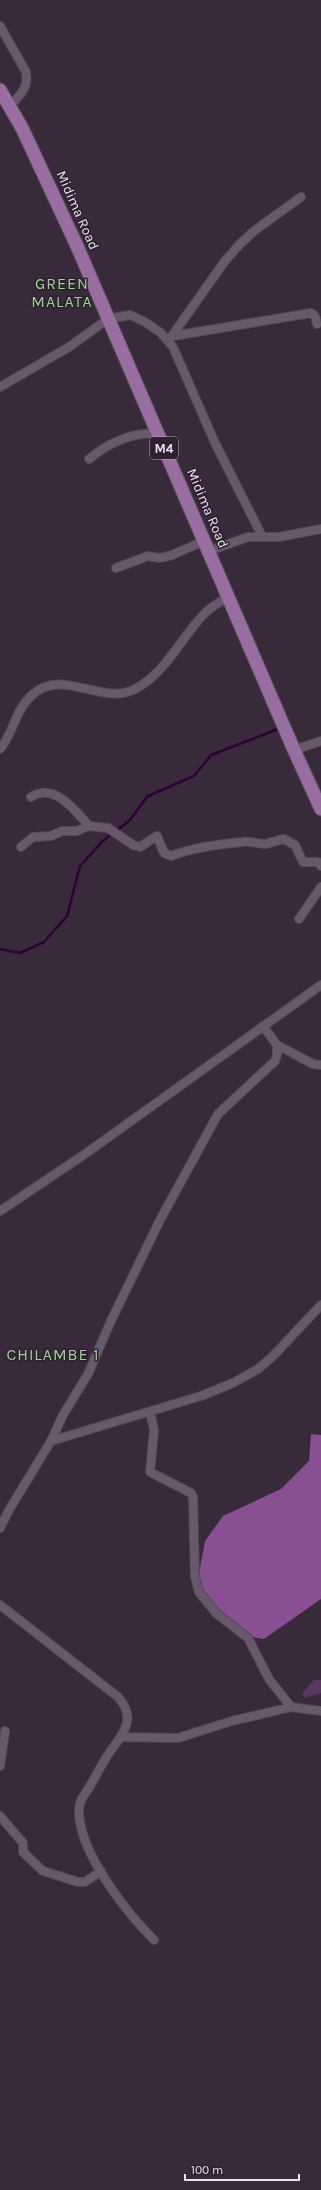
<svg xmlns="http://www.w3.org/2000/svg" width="321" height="2190" font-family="Karla,sans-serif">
<rect width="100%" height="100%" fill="#382a3b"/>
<!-- green -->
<path fill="#59385f" d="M 314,1680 L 321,1680 L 321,1693 L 305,1698 L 302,1693 Z"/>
<!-- forest -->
<path fill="#894f93" d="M 311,1434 L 321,1435 L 321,1599 L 264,1639 C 234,1637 212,1607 197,1584 L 205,1541 L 223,1516 L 281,1489 L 309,1461 Z"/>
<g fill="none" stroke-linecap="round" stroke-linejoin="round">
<!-- stream -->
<path stroke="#2c0234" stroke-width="2.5" d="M 0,949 L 20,953 L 44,942 L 67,916 L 80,866 L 103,841 L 129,821 L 148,796 L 194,776 L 211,755 L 278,729"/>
<!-- street casing -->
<g stroke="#544857" stroke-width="10">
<path id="street" d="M 0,26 L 26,72 C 29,88 20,95 10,106
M 173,336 L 311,313 L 315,316 L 317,324
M 169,340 L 225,261 L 239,245 L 254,231 L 301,197
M 0,387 L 69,347 L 108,319 L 130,315 L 145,322 L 161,333 L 173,347 L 215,443 L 262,536
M 89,459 C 108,443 134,431 158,434
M 209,551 L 248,537 L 279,537 L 321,529
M 116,568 L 148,556 L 160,558 L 172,555 L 204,541
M 0,749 C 14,733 14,711 32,695 C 63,666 103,708 137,688 C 167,671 182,636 206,612 C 213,606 221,601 229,597
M 294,750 L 321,741
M 31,797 C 54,782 75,810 89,826
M 21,847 L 33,837 L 51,836 L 62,831 L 77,831 L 89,826 L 108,828 L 133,845 L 140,847 L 157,836 L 164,853 L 171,856 C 195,847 218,844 243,842 C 251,841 258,844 265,844 C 271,843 278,840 284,839 L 295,845 L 303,862 L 318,862 L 321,866
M 299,919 L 321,887
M 263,1026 L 277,1045 L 313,1064 L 321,1065
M 0,1211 L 85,1154 L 321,985
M 150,1412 L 154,1430 L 150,1472 L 191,1493 L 193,1497 L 195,1577 L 199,1592 L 216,1613 L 248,1638 L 269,1679 L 291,1707
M 51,1441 L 201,1396 L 233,1383 L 258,1369 L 273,1356 L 321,1305
M 0,1528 L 9,1510 L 51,1441 L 63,1415 L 88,1374 L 110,1323 L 160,1220 L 218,1114 L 275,1061 L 277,1055 L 277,1045
M 0,1605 L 118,1697 C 139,1720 120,1737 107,1756 C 101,1766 95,1777 89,1788 C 84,1795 79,1801 79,1810 C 78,1851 126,1912 154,1940
M 123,1737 L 178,1738 L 232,1721 L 291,1707 L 321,1711
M 0,1766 L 5,1731
M 0,1816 L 23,1843 L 23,1852 L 43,1871 L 78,1882 L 85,1882 L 101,1871"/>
</g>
<!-- primary casing -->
<g stroke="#544857" stroke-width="15">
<path id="primary" d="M 0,90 L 22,128 L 77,246 L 294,750 L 321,809"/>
</g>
<!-- street -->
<use href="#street" stroke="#68586b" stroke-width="8"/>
<!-- primary -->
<use href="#primary" stroke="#976e9f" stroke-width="13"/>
</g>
<g text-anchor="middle" stroke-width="3" stroke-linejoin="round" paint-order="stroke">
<!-- shield labels -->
<rect fill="#2e2031" stroke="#b3a8b5" stroke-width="1" x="150" y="437" width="28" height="22" rx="3"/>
<g font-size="13" font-weight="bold" fill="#ece3ee">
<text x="164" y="453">M4</text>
</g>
<!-- street labels -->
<g font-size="14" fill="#ece3ee" stroke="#2e2031">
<text transform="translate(78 210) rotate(66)" y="5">Midima Road</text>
<text transform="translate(208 508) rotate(67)" y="5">Midima Road</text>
</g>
<!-- quarter labels -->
<g font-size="16" letter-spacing="1" fill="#9dd295" stroke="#2e2031">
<text x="62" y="289">GREEN<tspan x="62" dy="18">MALATA</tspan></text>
<text x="53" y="1360">CHILAMBE 1</text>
</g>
</g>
<!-- scale -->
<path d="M185 2174v6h114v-6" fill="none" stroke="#ece3ee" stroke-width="2"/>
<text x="191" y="2174" font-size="12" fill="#ece3ee" stroke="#2e2031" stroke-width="3" paint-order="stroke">100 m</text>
</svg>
